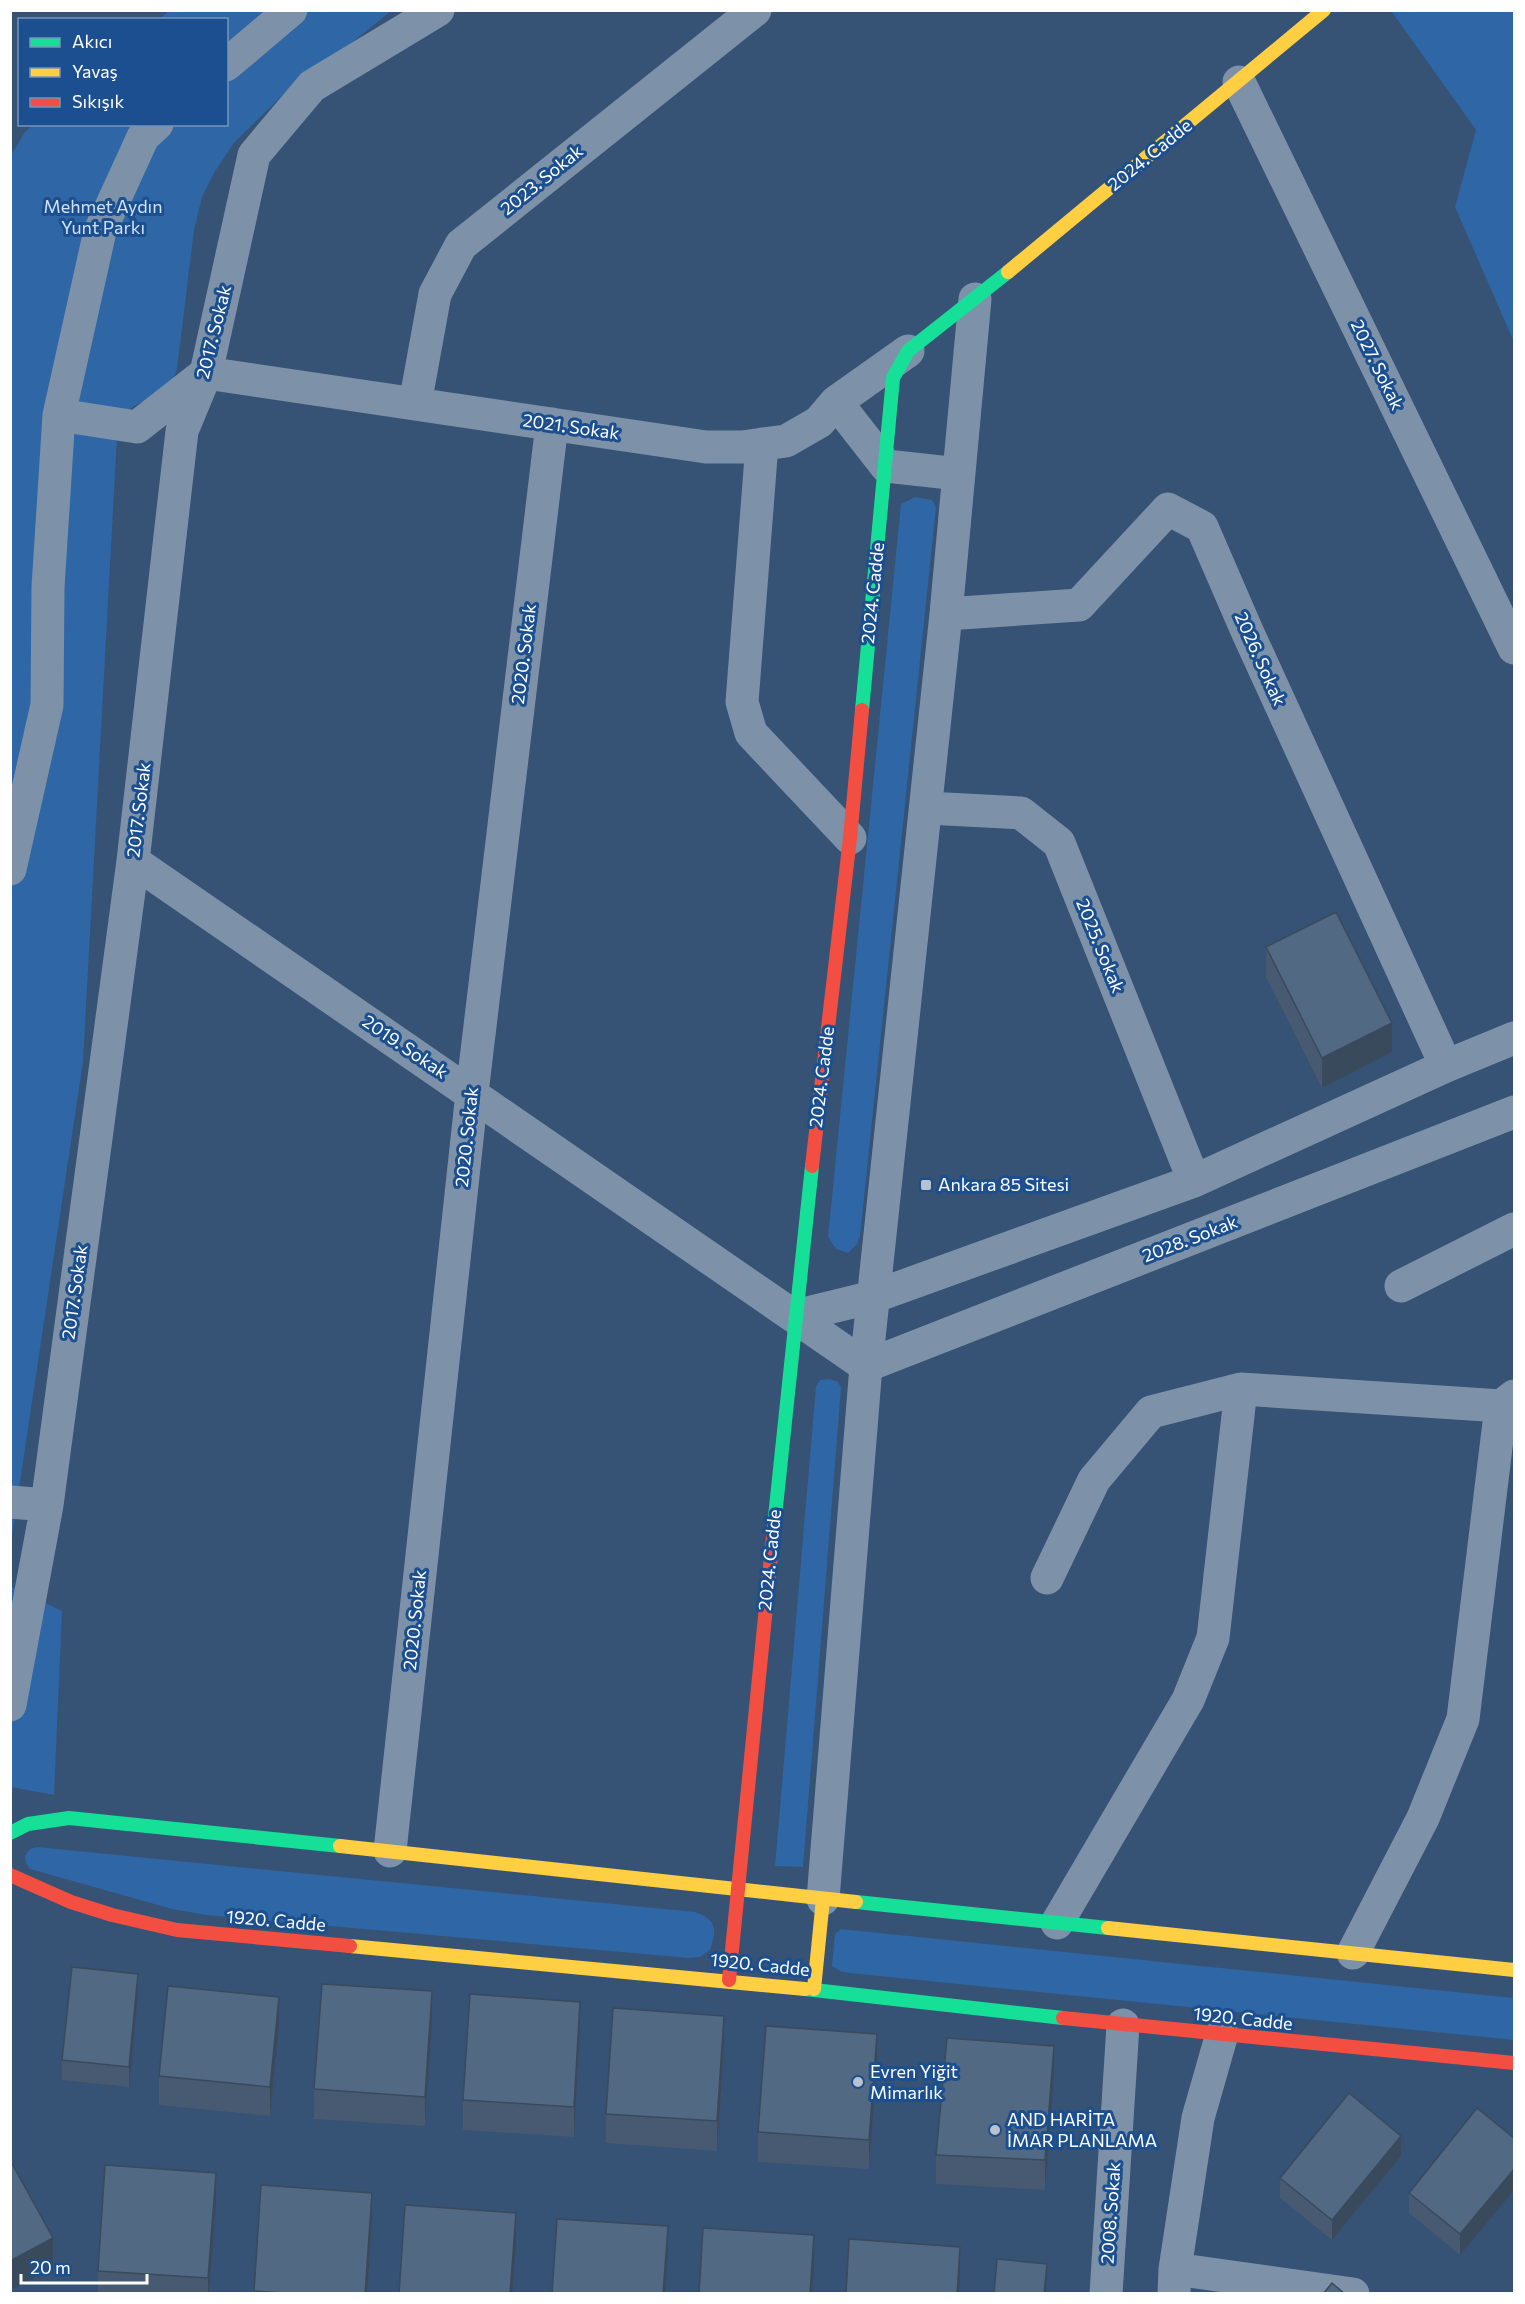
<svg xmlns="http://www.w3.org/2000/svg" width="1525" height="2304" font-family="Commissioner,sans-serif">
<rect width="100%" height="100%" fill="#365274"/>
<!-- green -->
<path fill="#2f66a5" d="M 169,11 L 391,11 L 349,45 L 295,83 L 233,144 L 214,173 L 202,197 L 194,230 L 177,369 C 168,401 137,396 122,417 C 116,426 117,444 116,455 L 83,1062 L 11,1542 L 11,155 L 25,132 L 33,125 L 226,124 L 226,20 L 159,19 Z
M 1394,11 L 1514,11 L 1514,342 L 1455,207 L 1476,130 L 1392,12 Z
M 915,497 L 932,500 L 936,507 L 860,1236 L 857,1244 L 848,1253 L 836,1249 L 828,1237 L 901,504 Z
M 830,1379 L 838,1382 L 841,1388 L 803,1867 L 775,1866 L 816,1386 L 820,1380 Z
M 10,1586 L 62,1611 L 54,1795 L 11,1787 Z
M 37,1847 L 695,1912 C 717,1920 717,1929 710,1950 L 700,1957 L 689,1958 L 206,1915 L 172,1909 L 30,1869 L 26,1863 L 25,1856 L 30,1849 Z
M 841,1929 L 1514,1998 L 1514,2040 L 849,1973 L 840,1971 L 832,1966 L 835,1934 Z"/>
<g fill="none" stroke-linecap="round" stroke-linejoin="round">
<!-- street -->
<path stroke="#7d92a8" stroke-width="33" d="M 226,65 L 291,10
M 1239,82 L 1514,648
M 836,402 L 886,466 L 959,474
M 415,404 L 435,294 L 461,245 L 755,10
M 59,415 L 137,427 L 206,373 L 706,447 L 742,447 L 786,441 L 819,422 L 836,402 L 908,351
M 762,444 L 742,702 L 751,733 L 850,838
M 946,614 L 1079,605 L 1168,509 L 1202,527 L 1247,631 L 1446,1066
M 927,808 L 1021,813 L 1059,843 L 1194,1181
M 133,861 L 866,1366 L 1514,1112
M 10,869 L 47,705 L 48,587 L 59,415 L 100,231 L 143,137 L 157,124
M 1401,1286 L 1514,1229
M 795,1316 L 873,1297 L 1194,1181 L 1446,1066 L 1514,1038
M 10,1502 L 47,1505
M 1047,1578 L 1094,1480 L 1151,1412 L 1241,1389 L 1501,1406 L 1514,1396
M 10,1705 L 47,1505 L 133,861 L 182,431 L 206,373 L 254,155 L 312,86 L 438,10
M 390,1851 L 472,1093 L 552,424
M 823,1899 L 866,1366 L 946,614 L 975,299
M 1057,1923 L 1188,1700 L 1213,1638 L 1241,1389
M 1353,1953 L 1423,1818 L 1463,1719 L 1501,1406
M 1175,2269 L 1353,2294
M 1106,2294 L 1123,2025
M 1174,2294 L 1175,2269 L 1198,2118 L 1222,2034"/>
<!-- fast -->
<path stroke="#16e098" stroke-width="14" d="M 862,710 L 893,378 L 908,351 L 1008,272
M 774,1526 L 812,1166
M 10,1833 L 28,1824 L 69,1818 L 340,1846
M 856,1902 L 1108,1928
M 805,1989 L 1063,2018"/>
<!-- slow -->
<path stroke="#ffcf43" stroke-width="14" d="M 1008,272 L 1324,10
M 340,1846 L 856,1902
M 1108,1928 L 1514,1970
M 350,1946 L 805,1989
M 814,1989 L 823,1899"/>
<!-- jam -->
<path stroke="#f24e42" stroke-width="14" d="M 812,1166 L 850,838 L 862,710
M 10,1875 L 71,1902 L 112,1915 L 177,1930 L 350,1946
M 729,1980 L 774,1526
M 1063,2018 L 1514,2063"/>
</g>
<!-- wall -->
<path fill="#475a72" d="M 1266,947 L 1392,1052 L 1322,1088 L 1266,977 Z
M 138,1995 L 129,2087 L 62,2080 L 62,2060 Z
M 432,2021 L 425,2126 L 314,2119 L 314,2089 Z
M 279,2026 L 270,2116 L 159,2105 L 159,2076 Z
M 580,2031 L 574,2137 L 463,2130 L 463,2100 Z
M 724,2045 L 717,2151 L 606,2143 L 606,2114 Z
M 877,2063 L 869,2169 L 758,2162 L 758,2132 Z
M 1054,2076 L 1045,2190 L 936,2184 L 936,2155 Z
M 1515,2139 L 1515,2189 L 1460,2255 L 1409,2213 L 1409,2193 Z
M 1401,2156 L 1332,2240 L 1280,2198 L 1280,2178 Z
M 261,2185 L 372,2222 L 367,2294 L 254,2294 Z
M 216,2202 L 209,2294 L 98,2294 L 98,2271 Z"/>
<!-- shaded-wall -->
<path fill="#394a5c" d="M 1392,1023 L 1392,1052 L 1322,1088 L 1322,1058 Z
M 138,1974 L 138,1995 L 129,2087 L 129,2067 Z
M 432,1991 L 432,2021 L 425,2126 L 425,2097 Z
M 279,1997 L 279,2026 L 270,2116 L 270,2087 Z
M 580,2002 L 580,2031 L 574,2137 L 574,2107 Z
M 724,2016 L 724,2045 L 717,2151 L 717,2121 Z
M 877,2034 L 877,2063 L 869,2169 L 869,2140 Z
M 1054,2046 L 1054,2076 L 1045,2190 L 1045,2160 Z
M 1401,2136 L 1401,2156 L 1332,2240 L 1332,2220 Z
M 1515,2168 L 1515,2189 L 1460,2255 L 1460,2234 Z
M 216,2173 L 216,2202 L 209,2294 L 208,2294 L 208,2278 Z
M 372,2193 L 372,2222 L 367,2294 L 365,2294 Z
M 516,2213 L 516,2242 L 512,2294 L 510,2294 Z
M 668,2226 L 668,2256 L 665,2294 L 663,2294 Z
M 814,2235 L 814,2265 L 812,2294 L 810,2294 Z
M 53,2238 L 53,2268 L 10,2290 L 10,2261 Z
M 960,2247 L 960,2276 L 959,2294 L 957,2294 Z
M 1047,2264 L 1046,2294 L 1044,2294 Z"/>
<!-- building -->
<path fill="#526984" stroke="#394a5c" stroke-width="1.5" d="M 1336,912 L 1392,1023 L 1322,1058 L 1266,947 Z
M 72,1967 L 138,1974 L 129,2067 L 62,2060 Z
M 322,1984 L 432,1991 L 425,2097 L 314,2089 Z
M 168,1986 L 279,1997 L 270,2087 L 159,2076 Z
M 470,1994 L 580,2002 L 574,2107 L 463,2100 Z
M 613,2008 L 724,2016 L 717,2121 L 606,2114 Z
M 766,2026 L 877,2034 L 869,2140 L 758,2132 Z
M 947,2038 L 1054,2046 L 1045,2160 L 936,2155 Z
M 1349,2093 L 1401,2136 L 1332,2220 L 1280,2178 Z
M 1477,2108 L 1515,2139 L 1515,2168 L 1460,2234 L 1409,2193 Z
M 10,2160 L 53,2238 L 10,2261 Z
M 105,2165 L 216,2173 L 208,2278 L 98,2271 Z
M 261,2185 L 372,2193 L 365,2294 L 297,2294 L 254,2291 Z
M 405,2205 L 516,2213 L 510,2294 L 399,2294 Z
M 557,2219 L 668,2226 L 663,2294 L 552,2294 Z
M 703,2228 L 814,2235 L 810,2294 L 699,2294 Z
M 849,2239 L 960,2247 L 957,2294 L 846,2294 Z
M 997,2259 L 1047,2264 L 1044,2294 L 994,2294 Z
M 1332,2283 L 1345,2294 L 1323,2294 Z"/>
<!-- markers -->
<g fill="#b9c2ce" stroke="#1b4f8f" stroke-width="2">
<rect x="920" y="1179" width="12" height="12" rx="3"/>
<circle cx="858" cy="2082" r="6"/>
<circle cx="995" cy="2130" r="6"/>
</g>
<g text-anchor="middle" stroke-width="6" stroke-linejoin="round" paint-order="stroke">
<!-- street labels -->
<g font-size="18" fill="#fff" stroke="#1b4f8f">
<text transform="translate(1150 155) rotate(-39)" y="6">2024. Cadde</text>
<text transform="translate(542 180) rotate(-39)" y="6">2023. Sokak</text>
<text transform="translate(214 332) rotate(-76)" y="6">2017. Sokak</text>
<text transform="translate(1377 365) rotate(64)" y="6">2027. Sokak</text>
<text transform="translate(571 427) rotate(8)" y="6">2021. Sokak</text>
<text transform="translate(873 593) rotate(-84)" y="6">2024. Cadde</text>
<text transform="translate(524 654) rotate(-83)" y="6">2020. Sokak</text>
<text transform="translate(1260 659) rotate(66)" y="6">2026. Sokak</text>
<text transform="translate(139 810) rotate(-83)" y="6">2017. Sokak</text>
<text transform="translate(1100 946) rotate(68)" y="6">2025. Sokak</text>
<text transform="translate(405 1047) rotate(34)" y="6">2019. Sokak</text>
<text transform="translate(822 1077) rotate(-83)" y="6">2024. Cadde</text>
<text transform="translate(467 1137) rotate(-84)" y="6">2020. Sokak</text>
<text transform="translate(1190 1239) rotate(-21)" y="6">2028. Sokak</text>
<text transform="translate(75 1292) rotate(-82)" y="6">2017. Sokak</text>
<text transform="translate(770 1560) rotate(-84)" y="6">2024. Cadde</text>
<text transform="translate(415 1620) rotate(-84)" y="6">2020. Sokak</text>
<text transform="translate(276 1921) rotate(5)" y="6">1920. Cadde</text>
<text transform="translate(760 1965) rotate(6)" y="6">1920. Cadde</text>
<text transform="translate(1243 2019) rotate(6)" y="6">1920. Cadde</text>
<text transform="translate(1111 2213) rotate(-86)" y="6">2008. Sokak</text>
</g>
<!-- park labels -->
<g font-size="18" fill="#cfe3fa" stroke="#1b4f8f">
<text x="103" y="213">Mehmet Aydın<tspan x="103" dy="21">Yunt Parkı</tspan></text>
</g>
<!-- poi labels -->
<g font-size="18" fill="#fff" stroke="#1b4f8f" text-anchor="start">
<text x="938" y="1191">Ankara 85 Sitesi</text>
<text x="870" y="2078">Evren Yiğit<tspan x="870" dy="21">Mimarlık</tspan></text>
<text x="1007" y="2126">AND HARİTA<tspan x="1007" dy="21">İMAR PLANLAMA</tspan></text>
</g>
</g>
<!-- border -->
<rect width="1525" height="2304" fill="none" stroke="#ffffff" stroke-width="24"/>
<!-- legend -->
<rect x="18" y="18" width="210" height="108" fill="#1b4f8f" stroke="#7695bc" stroke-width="1.5"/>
<rect x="30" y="38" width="30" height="9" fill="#16e098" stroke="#7695bc" stroke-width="1.5"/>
<text x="72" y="48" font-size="18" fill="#ffffff">Akıcı</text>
<rect x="30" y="68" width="30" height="9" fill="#ffcf43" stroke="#7695bc" stroke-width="1.5"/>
<text x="72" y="78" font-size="18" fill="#ffffff">Yavaş</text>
<rect x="30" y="98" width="30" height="9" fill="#f24e42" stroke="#7695bc" stroke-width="1.5"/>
<text x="72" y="108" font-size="18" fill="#ffffff">Sıkışık</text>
<!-- scale -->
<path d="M21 2274v9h126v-9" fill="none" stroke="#ffffff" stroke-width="3"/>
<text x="30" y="2274" font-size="18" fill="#ffffff" stroke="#1b4f8f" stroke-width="4.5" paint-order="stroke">20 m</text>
</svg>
